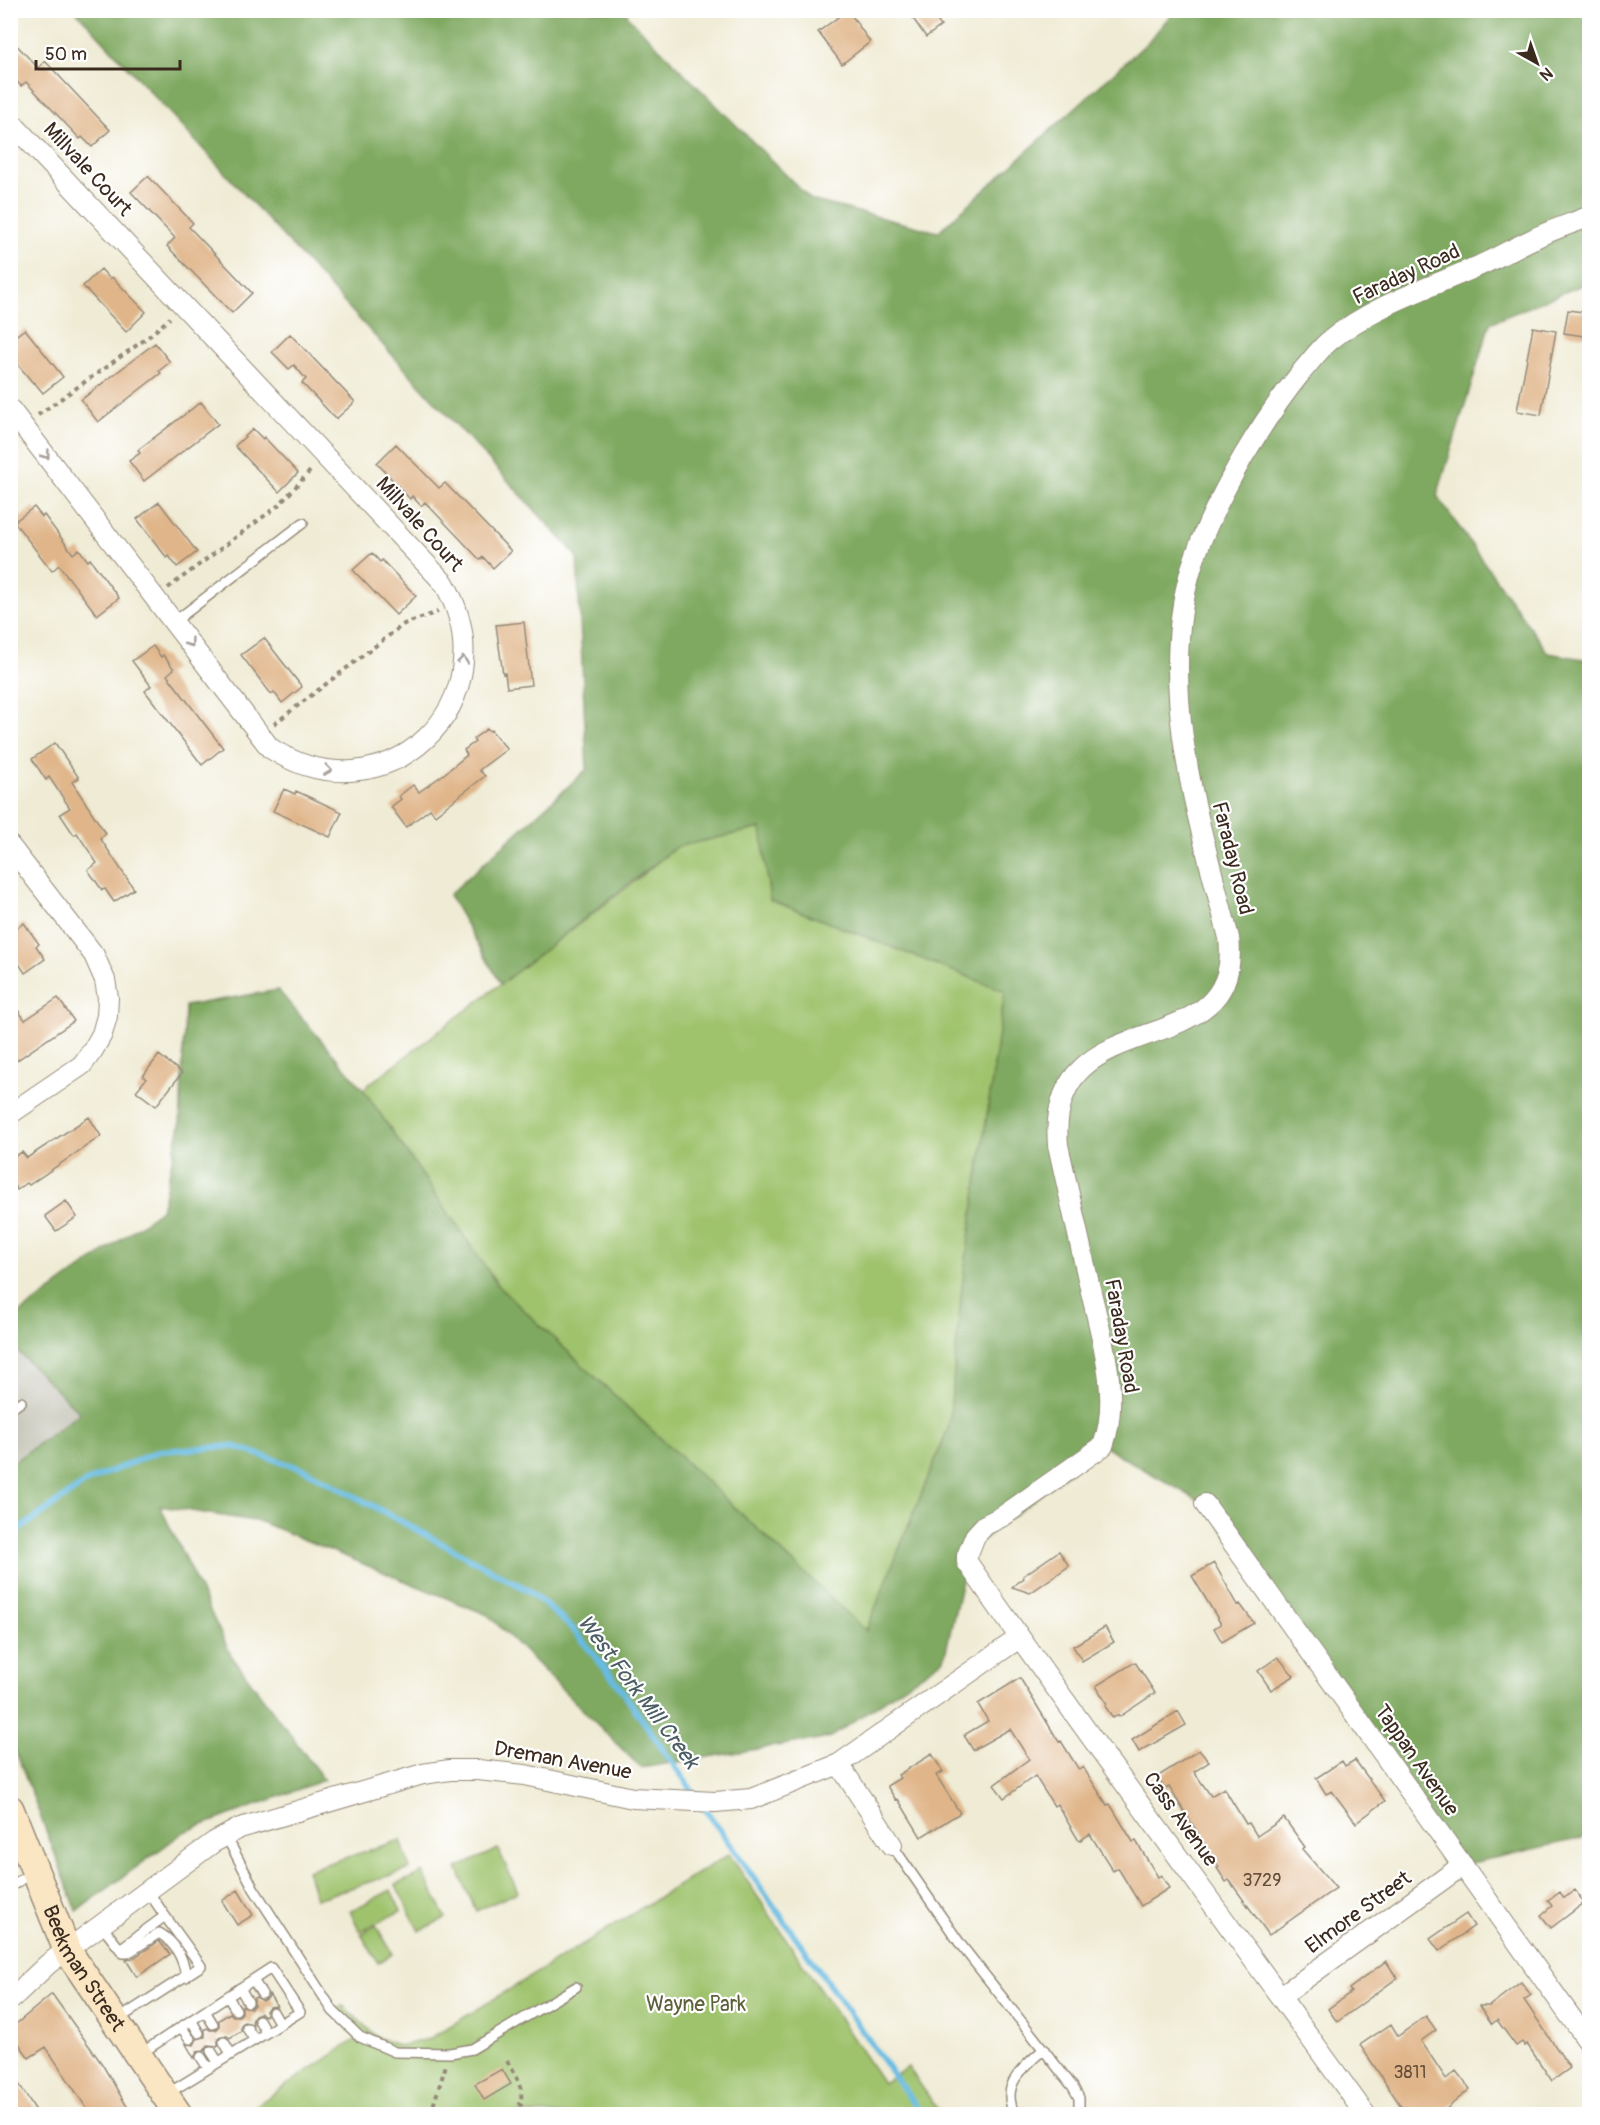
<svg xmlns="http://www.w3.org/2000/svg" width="1600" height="2125" font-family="Pangolin,sans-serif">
<rect width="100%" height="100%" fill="#fff"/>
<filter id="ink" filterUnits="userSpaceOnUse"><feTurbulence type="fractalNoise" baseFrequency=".0167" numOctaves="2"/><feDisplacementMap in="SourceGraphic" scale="12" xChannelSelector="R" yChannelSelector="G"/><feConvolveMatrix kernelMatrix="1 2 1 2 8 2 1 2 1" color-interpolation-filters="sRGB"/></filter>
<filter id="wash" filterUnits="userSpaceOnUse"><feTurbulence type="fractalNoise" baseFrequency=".008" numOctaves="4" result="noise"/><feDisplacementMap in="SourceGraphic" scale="24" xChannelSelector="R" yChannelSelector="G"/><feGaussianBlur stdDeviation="1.35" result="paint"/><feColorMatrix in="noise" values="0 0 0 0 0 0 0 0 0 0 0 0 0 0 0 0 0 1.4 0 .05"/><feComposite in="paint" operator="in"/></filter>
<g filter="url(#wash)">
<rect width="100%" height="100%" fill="#efebd4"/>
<!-- industrial -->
<path fill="#c5c5b8" d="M 10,1345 L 80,1413 L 11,1464 L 10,1464 Z"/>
<!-- green -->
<path fill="#9fc36d" stroke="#6d7646" stroke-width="1.5" d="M 761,828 L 770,900 L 1005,991 L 962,1287 L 949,1426 L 866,1631 L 499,1287 L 363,1089 L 629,886 L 676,847 Z
M 401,1840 L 410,1869 L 316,1899 L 307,1870 Z
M 498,1849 L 518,1892 L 476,1911 L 457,1868 Z
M 729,1854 L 883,2083 L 908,2067 L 941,2114 L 243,2114 L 359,2037 L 333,2011 L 343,2006 L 377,2037 L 399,2046 L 429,2039 Z
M 423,1872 L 446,1918 L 419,1931 L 396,1885 Z
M 391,1890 L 401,1911 L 360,1931 L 350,1911 Z
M 376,1925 L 393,1954 L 378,1963 L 361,1934 Z"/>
<!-- forest -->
<path fill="#7fa960" stroke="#5d6a3f" stroke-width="1.5" d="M 76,11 L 627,11 L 628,17 L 811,200 L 938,232 L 1149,41 L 1174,11 L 1589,11 L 1589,282 L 1490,323 L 1437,496 L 1548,653 L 1589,660 L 1589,1840 L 1587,1837 L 1463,1865 L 1205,1504 L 1103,1446 L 969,1550 L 944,1659 L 831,1737 L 641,1768 L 488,1615 L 261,1522 L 160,1506 L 231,1655 L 324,1780 L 184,1832 L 77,1911 L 11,1740 L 11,1464 L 80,1413 L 11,1345 L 11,1320 L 161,1210 L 180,1125 L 185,1006 L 278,990 L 363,1089 L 499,1287 L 866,1631 L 949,1426 L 962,1287 L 1005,991 L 770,900 L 761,828 L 676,847 L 501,984 L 449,895 L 587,769 L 577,556 Z"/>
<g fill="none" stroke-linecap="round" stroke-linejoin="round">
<!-- stream -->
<path stroke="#66bbe2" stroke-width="6" d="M 10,1536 L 86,1482 L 159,1451 L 233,1446 L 306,1470 L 528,1590 L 572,1628 L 616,1682 L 697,1798
M 703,1806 L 921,2114"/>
</g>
<g id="blocks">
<!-- building -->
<path fill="#e0b589" d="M 848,10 L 870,42 L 842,64 L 818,32 Z
M 907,10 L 929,10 L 941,26 L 926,37 Z
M 10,38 L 38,68 L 45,61 L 110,130 L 92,147 L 82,137 L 80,139 L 26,82 L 21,86 L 10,75 Z
M 148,176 L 193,223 L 189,227 L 252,293 L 232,313 L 167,246 L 175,238 L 131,192 Z
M 101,269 L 110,279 L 112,277 L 146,312 L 126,332 L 83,286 Z
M 1568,310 L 1590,313 L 1590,337 L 1564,333 Z
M 1533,327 L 1556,331 L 1541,415 L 1517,411 Z
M 25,329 L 63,377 L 43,393 L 34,382 L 33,383 L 10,355 L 10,340 Z
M 290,334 L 355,402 L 336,419 L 302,383 L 306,379 L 294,365 L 289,369 L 272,352 Z
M 155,343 L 170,362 L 159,371 L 161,373 L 98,422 L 81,400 Z
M 201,402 L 218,424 L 144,481 L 129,461 L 140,453 L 138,450 Z
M 253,429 L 263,439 L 264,437 L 298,473 L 279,492 L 235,446 Z
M 396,444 L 439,488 L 445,483 L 511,551 L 493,568 L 483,557 L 480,560 L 425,502 L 421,506 L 412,496 L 410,499 L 377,463 Z
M 159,502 L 197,552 L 177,567 L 169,556 L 167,558 L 137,519 Z
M 34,507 L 42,517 L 44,515 L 73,554 L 79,549 L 88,561 L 90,559 L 119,598 L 97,615 L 59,565 L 52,571 L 14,522 Z
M 372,553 L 380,562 L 382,560 L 416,596 L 396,615 L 353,570 Z
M 524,622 L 531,685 L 507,688 L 505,673 L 503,674 L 496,625 Z
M 264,638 L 302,687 L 282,703 L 274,692 L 271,694 L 241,655 Z
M 153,646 L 161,657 L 163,655 L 174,669 L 167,675 L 223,748 L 202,765 L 145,691 L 151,686 L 132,661 Z
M 487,729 L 490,731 L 491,730 L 507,749 L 479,770 L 485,776 L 435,815 L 430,809 L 406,827 L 391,807 L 401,799 L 399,796 L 413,785 L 419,792 L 444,774 L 467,755 L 464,750 L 475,742 L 473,739 Z
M 55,743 L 79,778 L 72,782 L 106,834 L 100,838 L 134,889 L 114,902 L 105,889 L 102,890 L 88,870 L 97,863 L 77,833 L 74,835 L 60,814 L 70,808 L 49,777 L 46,780 L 32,759 Z
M 284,789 L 295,794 L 296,791 L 342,812 L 330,837 L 273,811 Z
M 24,923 L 39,944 L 36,946 L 45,959 L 25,973 L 16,959 L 10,963 L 10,933 Z
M 58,998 L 74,1021 L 10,1065 L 10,999 L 25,1020 Z
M 159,1055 L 182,1073 L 156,1106 L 136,1091 L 146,1079 L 143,1076 Z
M 89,1117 L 101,1136 L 29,1185 L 27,1183 L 17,1190 L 10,1180 L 10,1159 L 22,1152 L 27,1158 Z
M 66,1201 L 77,1217 L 56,1231 L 45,1216 Z
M 1059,1551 L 1069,1566 L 1030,1593 L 1012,1587 L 1024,1578 L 1023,1576 Z
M 1214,1563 L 1238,1605 L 1240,1604 L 1254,1623 L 1222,1642 L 1214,1628 L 1221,1624 L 1192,1576 Z
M 1105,1627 L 1114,1642 L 1082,1661 L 1073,1646 Z
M 1278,1657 L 1294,1676 L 1271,1690 L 1258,1671 Z
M 1135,1662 L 1155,1693 L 1119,1717 L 1118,1715 L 1113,1718 L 1105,1706 L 1107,1704 L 1096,1686 Z
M 1020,1678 L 1059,1742 L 1061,1741 L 1079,1770 L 1083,1767 L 1107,1805 L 1110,1804 L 1133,1842 L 1136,1841 L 1158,1877 L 1161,1875 L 1169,1888 L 1141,1906 L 1118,1868 L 1113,1871 L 1090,1834 L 1079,1841 L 1057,1804 L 1054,1806 L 1035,1776 L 1004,1798 L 994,1785 L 1029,1759 L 1010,1729 L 973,1750 L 964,1735 L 988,1721 L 978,1704 Z
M 1178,1711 L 1186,1725 L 1139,1752 L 1132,1740 Z
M 1199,1750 L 1209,1762 L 1194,1772 L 1211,1796 L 1224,1788 L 1246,1824 L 1249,1823 L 1257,1836 L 1284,1818 L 1305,1847 L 1302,1849 L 1336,1888 L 1269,1935 L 1229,1880 L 1226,1882 L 1217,1868 L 1219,1867 L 1169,1787 L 1165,1789 L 1157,1777 Z
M 932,1754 L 943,1772 L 936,1775 L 960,1813 L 921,1837 L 898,1799 L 896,1800 L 887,1786 L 900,1778 L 898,1775 Z
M 1355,1760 L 1385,1801 L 1356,1823 L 1332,1791 L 1326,1794 L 1316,1778 L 1342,1761 L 1345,1766 Z
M 238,1890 L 253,1915 L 237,1925 L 222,1901 Z
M 1575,1890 L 1584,1903 L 1551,1928 L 1541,1915 L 1552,1906 L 1548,1901 L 1560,1892 L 1564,1898 Z
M 1466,1914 L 1474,1926 L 1439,1951 L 1430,1939 Z
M 159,1941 L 170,1954 L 137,1977 L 126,1960 L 132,1959 Z
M 1386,1961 L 1397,1978 L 1337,2022 L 1328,2009 L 1351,1992 L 1349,1989 Z
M 1521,1982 L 1531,1995 L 1524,2000 L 1570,2068 L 1552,2081 L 1527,2044 L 1525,2046 L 1522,2042 L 1516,2046 L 1497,2020 L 1492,2024 L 1479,2006 L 1489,2006 Z
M 52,1994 L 102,2064 L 132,2115 L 91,2115 L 46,2047 L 29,2058 L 10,2031 L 10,2029 Z
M 269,1994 L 277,2006 L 269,2007 L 266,2011 L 267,2015 L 265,2016 L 260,2013 L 255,2015 L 252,2019 L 253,2024 L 244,2022 L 241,2025 L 241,2031 L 230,2038 L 227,2036 L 221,2036 L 218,2039 L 218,2046 L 208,2045 L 204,2051 L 197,2052 L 194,2058 L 186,2044 L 194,2045 L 197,2039 L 205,2037 L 205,2029 L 207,2028 L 210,2030 L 216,2030 L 219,2027 L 219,2020 L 230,2013 L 233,2016 L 239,2016 L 242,2013 L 242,2006 L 251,2008 L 254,2005 L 254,1998 L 256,1997 L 263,2001 L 268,1998 Z
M 1426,2016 L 1436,2030 L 1421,2041 L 1446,2079 L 1456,2071 L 1470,2089 L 1439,2115 L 1407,2115 L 1360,2045 L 1391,2024 L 1398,2036 Z
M 502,2069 L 511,2084 L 484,2100 L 475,2084 Z
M 10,2070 L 35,2109 L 27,2115 L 10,2115 Z"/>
</g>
</g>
<g filter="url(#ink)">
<use href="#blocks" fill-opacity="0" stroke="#958a79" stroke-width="1.5"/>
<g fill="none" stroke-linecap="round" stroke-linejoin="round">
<!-- service casing -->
<g stroke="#958a79" stroke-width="12">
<path id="service" d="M 174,622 L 303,523
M 10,1409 L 21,1402
M 226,1836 L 254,1889 L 333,2011 L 360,2037 L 395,2052 L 450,2053 L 472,2049 L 576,1987
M 892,1845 L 961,1945 L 1073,2087 L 1079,2098 L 1079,2114
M 10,1887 L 33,1872
M 148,1891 L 165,1916
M 101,1925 L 123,1953 L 128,1953 L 159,1933 C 175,1942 184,1959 186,1977
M 253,1980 L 262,1994
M 240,1988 L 248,2002
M 228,1997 L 236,2010
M 205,2011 L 213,2024
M 273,2012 L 280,2024
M 117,2020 L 201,1966 L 165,1916 L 120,1949
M 191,2020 L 199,2033
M 259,2020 L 266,2032
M 181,2027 L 190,2039
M 247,2028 L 254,2039
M 224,2042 L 231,2054
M 211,2051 L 218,2062
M 140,2054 L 271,1968 L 300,2012 L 167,2094
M 201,2057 L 208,2068
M 1015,2114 C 999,2085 1024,2067 1044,2049"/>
</g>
<!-- minor casing -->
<g stroke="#958a79" stroke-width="22">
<path id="minor" d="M 10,121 L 444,583 C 513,702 385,823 270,748 L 10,409
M 10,846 L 94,955 L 105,980 L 108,998 L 107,1016 L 102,1034 L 93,1050 L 82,1065 L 10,1114
M 1205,1504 L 1590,2044
M 839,1764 L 892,1845
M 1281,1996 L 1463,1865
M 10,2000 L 48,1964 L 214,1842 L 240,1828 L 423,1774 L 450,1770 L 478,1770 L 525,1775 L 633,1798 L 715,1802 L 751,1799 L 839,1764 L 1019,1638
M 1365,2114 C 1233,1929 1096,1749 967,1562 L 967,1556 L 975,1536 L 985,1525 L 1003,1516 L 1103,1446 C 1122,1395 1099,1330 1088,1279 C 1078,1235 1068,1190 1058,1145 C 1045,996 1245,1071 1229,938 C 1199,821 1156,690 1191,569 C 1202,533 1225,488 1244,455 C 1262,425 1281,397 1303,370 C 1311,361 1319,350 1328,342 C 1370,307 1425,289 1474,268 C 1494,260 1513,248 1533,239 C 1551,230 1571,224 1590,216"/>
</g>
<!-- secondary casing -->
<g stroke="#958a79" stroke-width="30">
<g id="secondary">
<path id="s1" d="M 10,1809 L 67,1950 L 178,2114"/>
</g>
</g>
<!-- path -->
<path stroke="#958a79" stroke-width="4" stroke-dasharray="4.5 4.5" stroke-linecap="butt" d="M 38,415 L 147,338 L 170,318
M 168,588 L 279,505 L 312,469
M 274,724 L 404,624 L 438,612
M 507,2061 C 515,2075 525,2088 520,2104 L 528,2114
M 434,2114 L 434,2103 L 446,2065"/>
<!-- service -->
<use href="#service" stroke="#fff" stroke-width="9"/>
<!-- minor -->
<use href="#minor" stroke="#fff" stroke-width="20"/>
<!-- secondary -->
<use href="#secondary" stroke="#fbe6c4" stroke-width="27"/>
</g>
<!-- one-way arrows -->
<defs><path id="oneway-chevron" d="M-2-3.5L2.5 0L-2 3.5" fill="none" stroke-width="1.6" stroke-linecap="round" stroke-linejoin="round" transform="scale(1.5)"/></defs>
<g stroke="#a79f9a">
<use href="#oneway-chevron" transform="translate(46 455) rotate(53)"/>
<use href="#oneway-chevron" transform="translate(190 643) rotate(53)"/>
<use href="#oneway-chevron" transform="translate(463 660) rotate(-84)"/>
<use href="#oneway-chevron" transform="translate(328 770) rotate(8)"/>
</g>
</g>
<g text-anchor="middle" stroke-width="4.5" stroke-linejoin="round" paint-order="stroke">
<!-- number labels -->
<g font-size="18" fill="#644d39">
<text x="1262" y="1886">3729</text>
<text x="1410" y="2078">3811</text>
</g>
<!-- street labels -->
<g font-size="21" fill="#3b2a1e" stroke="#fff">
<text transform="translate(88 169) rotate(47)" y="7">Millvale Court</text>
<text transform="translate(1406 274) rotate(-25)" y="7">Faraday Road</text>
<text transform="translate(420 524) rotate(48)" y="7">Millvale Court</text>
<text transform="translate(1233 858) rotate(76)" y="7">Faraday Road</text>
<text transform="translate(1122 1336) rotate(80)" y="7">Faraday Road</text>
<text transform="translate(563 1760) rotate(10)" y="7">Dreman Avenue</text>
<text transform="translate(1417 1760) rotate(55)" y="7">Tappan Avenue</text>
<text transform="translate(1181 1819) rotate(54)" y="7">Cass Avenue</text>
<text transform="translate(1358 1912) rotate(-36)" y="7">Elmore Street</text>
<text dy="7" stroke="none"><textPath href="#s1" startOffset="176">Beekman Street</textPath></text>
</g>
<!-- park labels -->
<g font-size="21" fill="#5e603a" stroke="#fff">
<text x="696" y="2011">Wayne Park</text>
</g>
<!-- water labels -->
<g font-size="22" font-style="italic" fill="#4a5d63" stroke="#fff">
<text transform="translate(639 1691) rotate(53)" y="8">West Fork Mill Creek</text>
</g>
</g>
<!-- margin -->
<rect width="1600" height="2125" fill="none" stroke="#fff" stroke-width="36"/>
<!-- north arrow -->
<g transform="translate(1537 63) rotate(140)" stroke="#ffffff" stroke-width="4.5" paint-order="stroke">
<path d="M0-4.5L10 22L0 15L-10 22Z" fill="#3b2a1e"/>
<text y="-9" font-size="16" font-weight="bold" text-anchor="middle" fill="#3b2a1e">N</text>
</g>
<!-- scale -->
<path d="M36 60v9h144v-9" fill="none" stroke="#3b2a1e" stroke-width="3"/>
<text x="45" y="60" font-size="18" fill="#3b2a1e" stroke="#ffffff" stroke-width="4.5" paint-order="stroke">50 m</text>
</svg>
